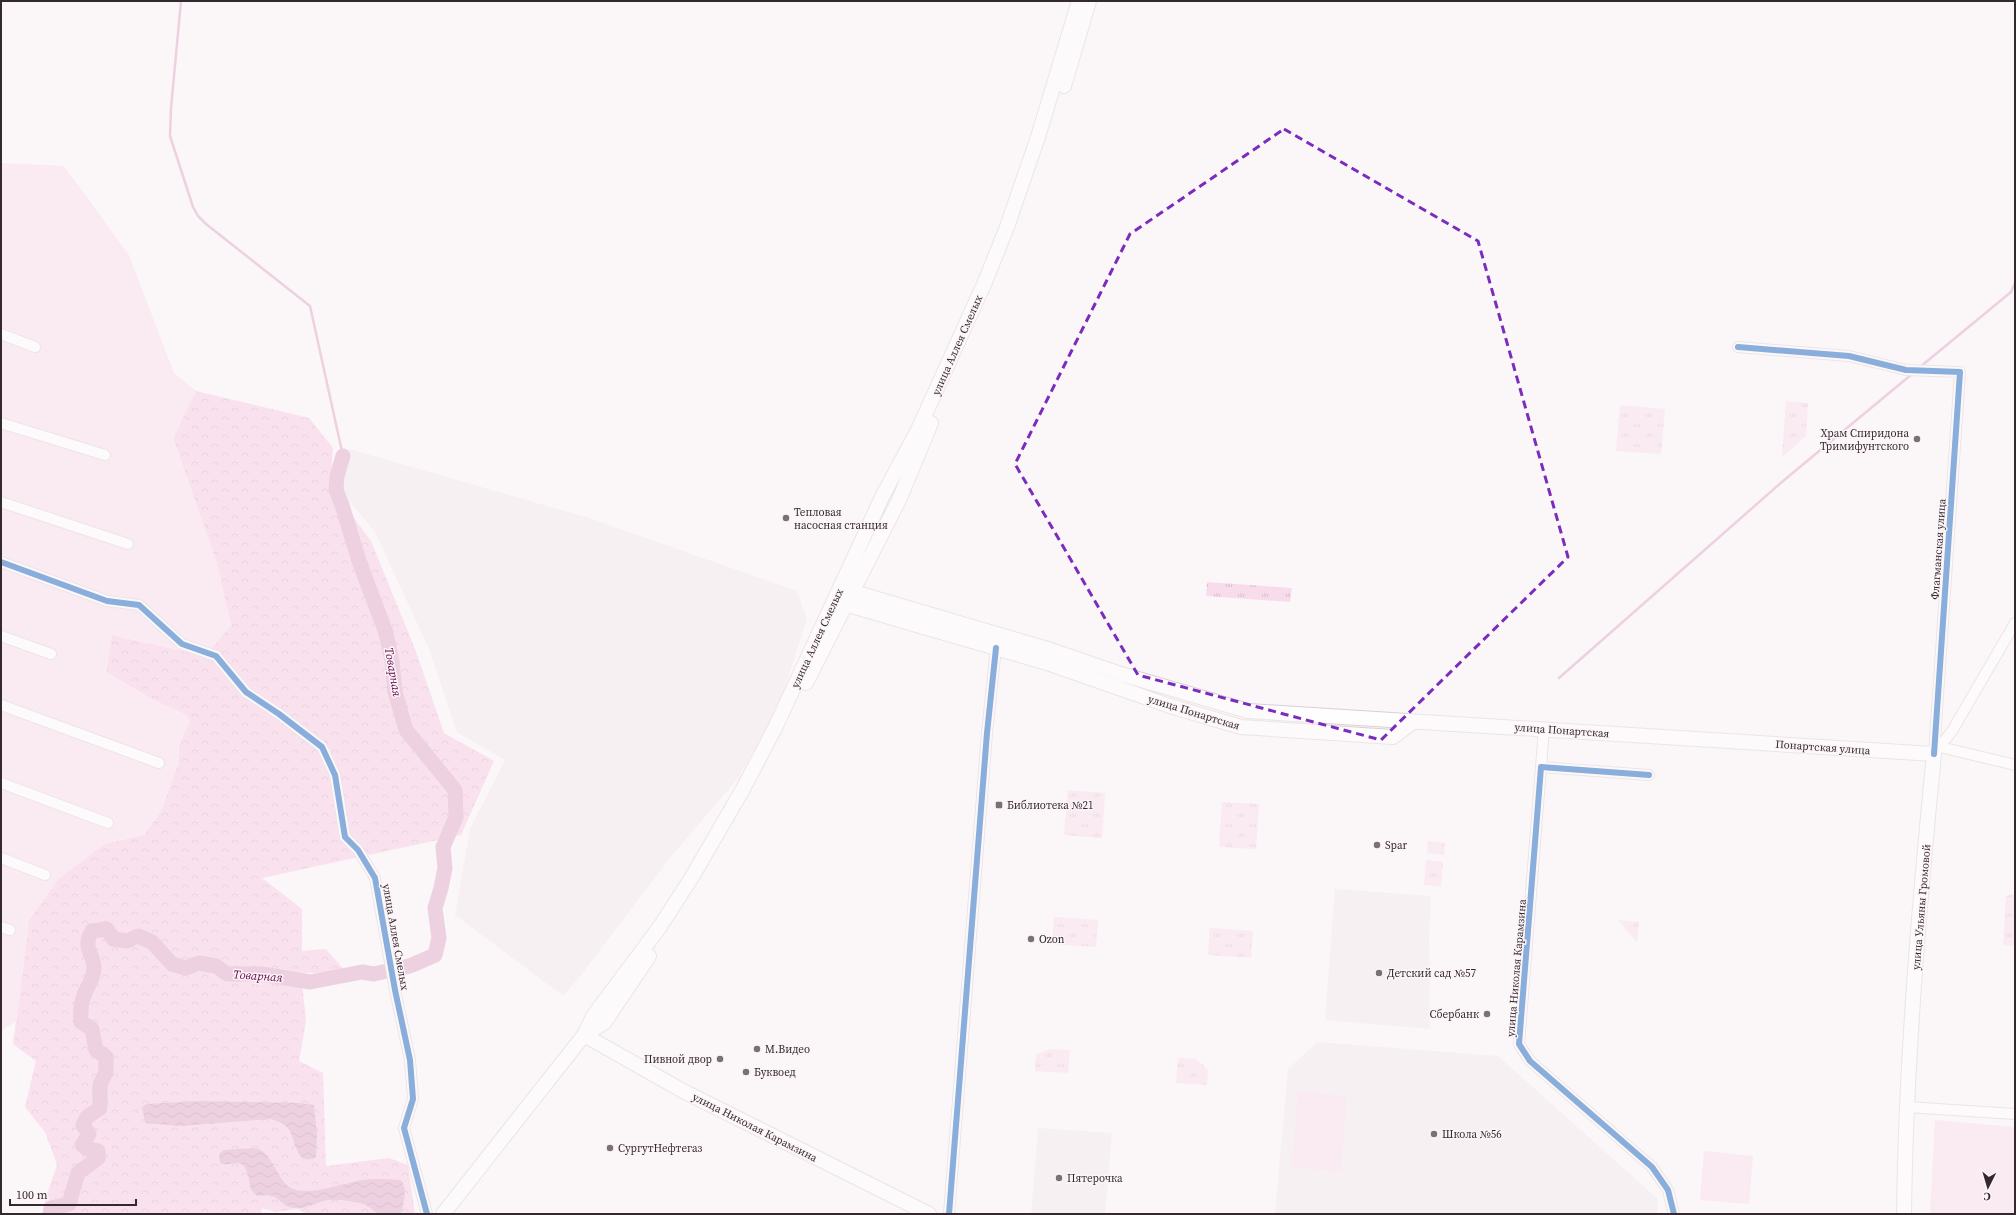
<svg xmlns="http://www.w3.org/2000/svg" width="2016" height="1215" font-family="'Source Serif 4',serif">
<defs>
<pattern id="grass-tufts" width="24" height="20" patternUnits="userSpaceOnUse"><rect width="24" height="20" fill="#f8dceb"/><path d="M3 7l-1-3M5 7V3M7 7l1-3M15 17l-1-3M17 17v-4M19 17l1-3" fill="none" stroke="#d5bdca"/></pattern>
<pattern id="forest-crowns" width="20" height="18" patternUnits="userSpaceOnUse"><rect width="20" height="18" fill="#f7c8e3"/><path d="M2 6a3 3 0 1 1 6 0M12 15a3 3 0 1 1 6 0" fill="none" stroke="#d4acc3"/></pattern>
<pattern id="water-waves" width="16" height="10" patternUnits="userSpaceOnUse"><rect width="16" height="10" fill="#dca4c4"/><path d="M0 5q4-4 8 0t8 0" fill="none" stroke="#b386a0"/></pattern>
</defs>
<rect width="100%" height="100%" fill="#fbf6f8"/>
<!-- built -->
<path fill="#f2e8ed" d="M 349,449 L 589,518 L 797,591 L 807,619 L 777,712 L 738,778 L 670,858 L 578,979 L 563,996 L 455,915 L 470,829 L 505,760 L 457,732 L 429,649 L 375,532 L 341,491 Z
M 1335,889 L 1431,896 L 1429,939 L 1430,1029 L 1325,1020 Z
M 1317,1042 L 1498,1056 L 1658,1199 L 1657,1214 L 1275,1214 L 1288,1069 Z
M 1038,1128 L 1112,1133 L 1105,1214 L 1031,1214 Z"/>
<!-- grass -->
<path fill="url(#grass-tufts)" d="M 1786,401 L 1808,403 L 1806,436 L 1782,457 Z
M 1620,405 L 1665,409 L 1661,454 L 1616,451 Z
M 1207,582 L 1292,588 L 1290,602 L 1206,596 Z
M 1068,790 L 1105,793 L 1102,838 L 1064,835 Z
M 1222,802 L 1259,804 L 1256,849 L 1219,847 Z
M 1428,841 L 1445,843 L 1444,855 L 1427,853 Z
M 1426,860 L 1443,862 L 1441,887 L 1424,885 Z
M 2015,894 L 2015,946 L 2003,945 L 2006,896 Z
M 1054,917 L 1098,920 L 1096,947 L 1052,944 Z
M 1618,920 L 1639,922 L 1637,942 Z
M 1210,928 L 1253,931 L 1251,958 L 1208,955 Z
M 1050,1049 L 1070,1050 L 1068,1073 L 1035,1071 L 1036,1055 Z
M 1178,1058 L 1196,1059 L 1208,1070 L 1207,1085 L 1176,1083 Z"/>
<!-- forest -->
<path fill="url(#forest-crowns)" d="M 196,391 L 309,418 L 333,448 L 330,486 L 371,541 L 415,649 L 444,733 L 494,761 L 461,835 L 262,878 L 302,909 L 302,951 L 326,949 L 347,973 L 301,973 L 306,1021 L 299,1061 L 323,1073 L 326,1166 L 389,1158 L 408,1165 L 415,1214 L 307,1214 L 297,1209 L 276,1212 L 262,1208 L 261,1214 L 47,1214 L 45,1200 L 57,1165 L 45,1132 L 25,1107 L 36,1061 L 13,1044 L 29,920 L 58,879 L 104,844 L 144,835 L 161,811 L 178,764 L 179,745 L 190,722 L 106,672 L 112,635 L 205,656 L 231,625 L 216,561 L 173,438 Z"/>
<!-- garden -->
<path fill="#f8dceb" d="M 1,163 L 64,166 L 129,255 L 174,373 L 196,391 L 173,438 L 216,561 L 231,625 L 205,656 L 112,635 L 106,672 L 142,694 L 187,715 L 190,722 L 179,745 L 178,764 L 161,811 L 144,835 L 104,844 L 58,879 L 29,920 L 17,1021 L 1,1031 Z
M 1298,1092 L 1347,1096 L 1341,1171 L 1292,1168 Z
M 1935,1120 L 2015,1127 L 2015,1214 L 1930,1214 Z
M 1704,1151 L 1753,1156 L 1749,1204 L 1700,1200 Z"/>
<!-- water -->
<path fill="url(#water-waves)" d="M 198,1101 L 299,1103 L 314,1105 L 317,1135 L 316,1157 C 296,1168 296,1140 289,1130 C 285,1123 277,1121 270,1119 L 181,1126 L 145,1123 L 142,1107 L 147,1104 Z
M 254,1148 C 275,1151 276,1185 296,1190 C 313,1194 340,1185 357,1181 C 371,1178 386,1179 400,1180 C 408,1185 404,1207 400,1214 C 394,1214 384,1215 378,1214 C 374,1212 370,1207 366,1205 C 355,1201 341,1199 329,1200 C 317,1201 307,1210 294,1208 C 276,1205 283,1192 258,1196 C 245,1190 253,1171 241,1164 C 235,1161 227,1167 220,1163 L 219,1154 L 224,1150 Z"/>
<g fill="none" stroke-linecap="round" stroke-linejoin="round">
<!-- stream -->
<path stroke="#dca4c4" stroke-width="2.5" d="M 181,1 L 171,108 L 170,136 L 193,207 L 198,216 L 206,224 L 310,306 L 343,456
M 1920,367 L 2011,292 L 2015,283
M 1559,678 L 1783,481 L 1912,374"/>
<!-- river -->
<path stroke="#dca4c4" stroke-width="15" d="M 343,456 L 337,476 L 336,490 L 342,505 L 359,561 L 386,633 L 392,661 L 395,692 L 406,730 L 455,790 L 456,817 L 443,847 L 445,868 L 441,888 L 435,908 L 439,938 L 435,955 L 412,965 L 399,969
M 50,1214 L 51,1208 L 69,1204 L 78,1173 L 98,1158 L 98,1151 L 87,1149 L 82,1145 L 89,1134 L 83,1125 L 87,1117 L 100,1108 L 100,1085 L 106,1072 L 106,1057 L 96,1050 L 92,1029 L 81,1022 C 80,1013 81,1004 84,995 C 88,985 93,980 94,969 C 95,955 81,948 92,931 L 107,929 L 113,939 L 127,941 L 138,936 L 152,942 L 172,964 L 186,968 L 199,963 L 216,966 L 227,974 L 262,974 L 310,982 L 362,972 L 374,974 L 387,971"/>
<!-- minor casing -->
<g stroke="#d9d0d5" stroke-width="12">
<path id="minor" d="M 1,334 L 35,347
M 1738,347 L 1849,356 L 1906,370 L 1960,372 L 1934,754
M 1,423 L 105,455
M 1,502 L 128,544
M 1,562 L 107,601 L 139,605 L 182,644 L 216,656 L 246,692 L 279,714 L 322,747 L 335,775 L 345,837 L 358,850 L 375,878 L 395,990 L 410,1060 L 413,1099 L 404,1128 L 427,1214
M 1,636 L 51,654
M 1,705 L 159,763
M 1940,747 L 2015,765
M 1934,754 L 1952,731 L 2015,623
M 1541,767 L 1544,729
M 1649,775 L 1541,767 L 1519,1044 L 1530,1061 L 1652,1167 L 1668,1190 L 1674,1214
M 1,783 L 108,823
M 1,858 L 45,875
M 1,927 L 10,930
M 1906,1107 L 2015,1114
M 949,1214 L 987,733 L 996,648"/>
</g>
<!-- secondary casing -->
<g stroke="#d9d0d5" stroke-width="16">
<path id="secondary" d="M 1064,86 L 1089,1
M 840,588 L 1051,650 L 1121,674 L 1248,711 L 1934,754 C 1919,907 1906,1060 1904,1214
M 838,602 L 1047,663 L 1170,706 L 1241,727 L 1393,737 L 1413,722
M 806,683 L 899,500 L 931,423
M 584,1035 L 604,1023 L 649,956
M 584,1035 L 683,1091 L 929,1214
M 443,1214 L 584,1035 L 594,1015 L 659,928 L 692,877 L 743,789 L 776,726 L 883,495 L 918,430 L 985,282 L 1007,227 L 1038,137 L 1079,1"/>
</g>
<!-- minor -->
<use href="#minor" stroke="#fefefe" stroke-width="10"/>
<!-- secondary -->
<use href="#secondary" stroke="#fefefe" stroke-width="14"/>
<!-- cycleway casing -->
<g stroke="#fcf5f8" stroke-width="8">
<path id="cycleway" d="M 1738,347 L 1849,356 L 1906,370 L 1960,372 L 1934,754
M 1,562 L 107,601 L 139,605 L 182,644 L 216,656 L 246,692 L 279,714 L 322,747 L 335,775 L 345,837 L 358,850 L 375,878 L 395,990 L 410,1060 L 413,1099 L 404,1128 L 427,1214
M 1649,775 L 1541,767 L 1519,1044 L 1530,1061 L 1652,1167 L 1668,1190 L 1674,1214
M 949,1214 L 987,733 L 996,648"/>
</g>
<!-- cycleway -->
<use href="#cycleway" stroke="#0057b8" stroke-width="6"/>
</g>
<!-- marked area -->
<path d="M0 0H2016V1215H0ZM 1284,129 L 1478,241 L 1568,557 L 1381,740 L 1138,675 L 1015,464 L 1130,234 Z" fill="#fbf6f8" fill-opacity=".55" fill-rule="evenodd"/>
<path fill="none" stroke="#7b2cbf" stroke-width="3" stroke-dasharray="8 5" stroke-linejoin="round" d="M 1284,129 L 1478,241 L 1568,557 L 1381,740 L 1138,675 L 1015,464 L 1130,234 Z"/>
<!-- markers -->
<g fill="#7a7175" stroke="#fcf5f8" stroke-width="1.5">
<circle cx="1917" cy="439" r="4"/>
<circle cx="786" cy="518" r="4"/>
<rect x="995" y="801" width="8" height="8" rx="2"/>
<circle cx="1377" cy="845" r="4"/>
<circle cx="1031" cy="939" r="4"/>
<circle cx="1379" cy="973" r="4"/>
<circle cx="1487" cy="1014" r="4"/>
<circle cx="757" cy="1049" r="4"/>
<circle cx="720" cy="1059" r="4"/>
<circle cx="746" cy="1072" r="4"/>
<circle cx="1434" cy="1134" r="4"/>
<circle cx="610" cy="1148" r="4"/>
<circle cx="1059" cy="1178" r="4"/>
</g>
<g text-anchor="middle" stroke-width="3" stroke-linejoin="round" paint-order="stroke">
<!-- street labels -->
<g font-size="11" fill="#34292f" stroke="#fcf5f8">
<text transform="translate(957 345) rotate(-66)" y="4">улица Аллея Смелых</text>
<text transform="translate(1938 549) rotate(-86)" y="4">Флагманская улица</text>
<text transform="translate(817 638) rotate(-65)" y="4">улица Аллея Смелых</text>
<text transform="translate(1194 712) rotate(17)" y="4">улица Понартская</text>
<text transform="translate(1562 730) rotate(4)" y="4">улица Понартская</text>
<text transform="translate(1823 747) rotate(4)" y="4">Понартская улица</text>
<text transform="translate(1921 907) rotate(-85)" y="4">улица Ульяны Громовой</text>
<text transform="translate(396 937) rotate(80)" y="4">улица Аллея Смелых</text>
<text transform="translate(1516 968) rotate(-85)" y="4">улица Николая Карамзина</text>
<text transform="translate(755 1127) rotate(27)" y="4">улица Николая Карамзина</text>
</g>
<!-- poi labels -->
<g font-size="11" fill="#34292f" stroke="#fcf5f8" text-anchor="start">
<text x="1909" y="437" text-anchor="end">Храм Спиридона<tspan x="1909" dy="13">Тримифунтского</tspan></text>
<text x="794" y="516">Тепловая<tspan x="794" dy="13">насосная станция</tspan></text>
<text x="1007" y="809">Библиотека №21</text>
<text x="1385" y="849">Spar</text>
<text x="1039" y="943">Ozon</text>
<text x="1387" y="977">Детский сад №57</text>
<text x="1479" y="1018" text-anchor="end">Сбербанк</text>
<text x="765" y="1053">M.Видео</text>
<text x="712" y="1063" text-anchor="end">Пивной двор</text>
<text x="754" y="1076">Буквоед</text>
<text x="1442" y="1138">Школа №56</text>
<text x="618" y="1152">СургутНефтегаз</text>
<text x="1067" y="1182">Пятерочка</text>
</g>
<!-- water labels -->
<g font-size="12" font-style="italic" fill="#660449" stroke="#fcf5f8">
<text transform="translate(393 672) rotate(80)" y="4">Товарная</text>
<text transform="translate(258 976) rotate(4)" y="4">Товарная</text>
</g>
</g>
<!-- border -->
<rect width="2016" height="1215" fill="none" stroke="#34292f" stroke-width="4"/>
<!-- north arrow -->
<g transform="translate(1988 1187) rotate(185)" stroke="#fcf5f8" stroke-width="3" paint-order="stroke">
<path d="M0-3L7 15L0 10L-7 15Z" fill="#34292f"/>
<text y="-6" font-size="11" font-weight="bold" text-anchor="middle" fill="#34292f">С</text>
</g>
<!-- scale -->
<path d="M10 1199v6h126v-6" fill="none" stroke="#34292f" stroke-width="2"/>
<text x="16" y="1199" font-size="12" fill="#34292f" stroke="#fcf5f8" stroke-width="3" paint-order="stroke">100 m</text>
</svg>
